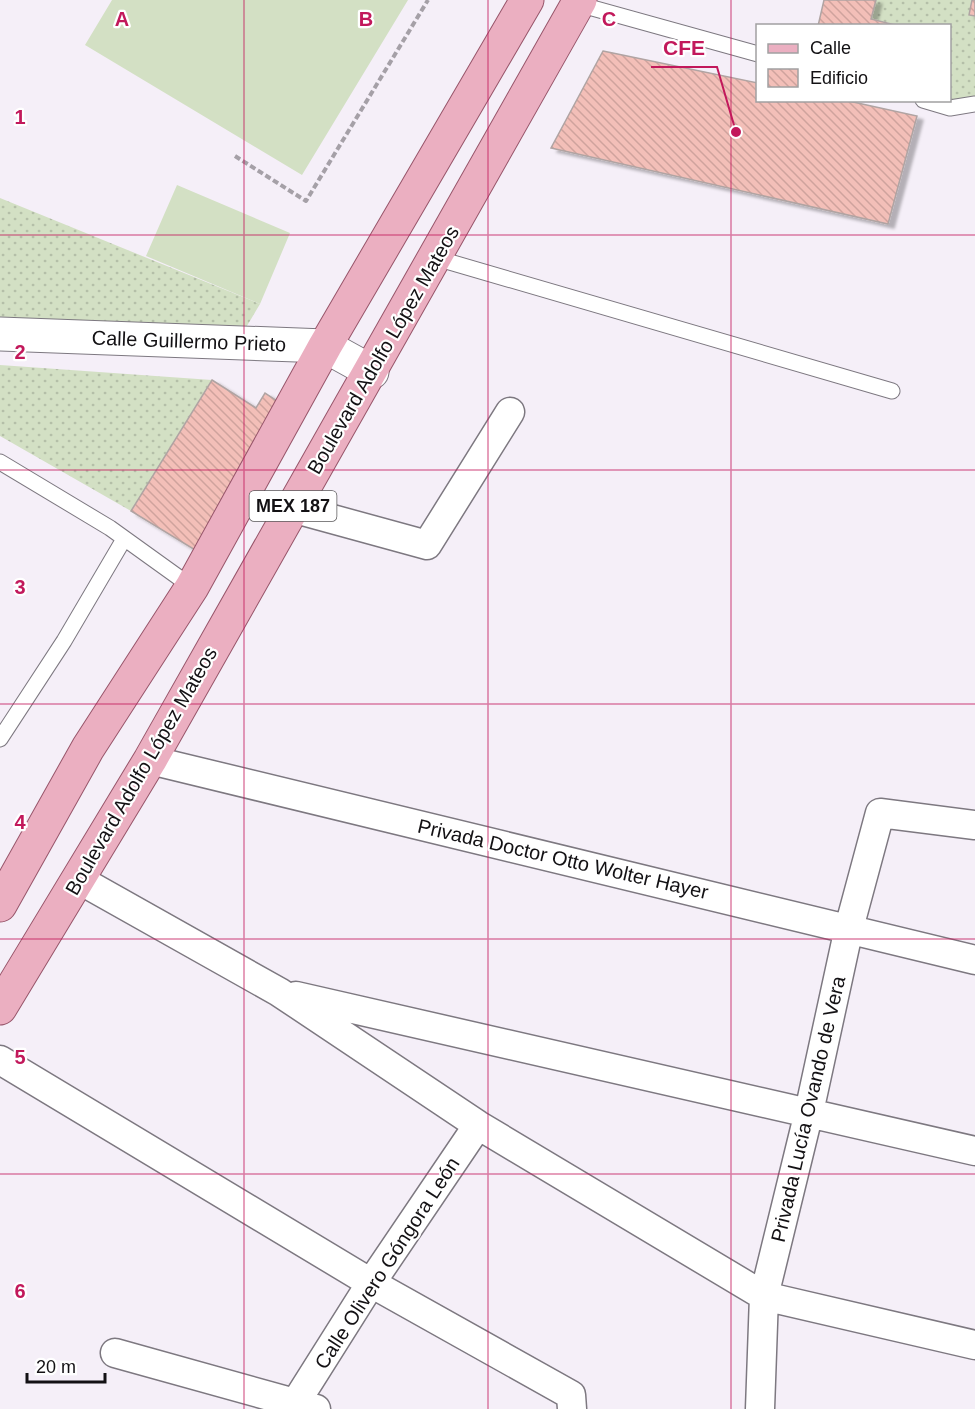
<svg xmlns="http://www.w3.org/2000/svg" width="975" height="1409" font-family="Helvetica,sans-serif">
<defs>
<pattern id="grass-dots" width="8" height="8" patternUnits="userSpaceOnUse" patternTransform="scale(1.5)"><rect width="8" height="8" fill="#d3e0c4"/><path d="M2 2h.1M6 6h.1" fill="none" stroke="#b4bfa8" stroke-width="1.8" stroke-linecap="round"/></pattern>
<pattern id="building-back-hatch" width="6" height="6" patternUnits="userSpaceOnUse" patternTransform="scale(1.5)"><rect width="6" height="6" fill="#f3bfb8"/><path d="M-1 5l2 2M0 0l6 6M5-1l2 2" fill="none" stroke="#cfa39d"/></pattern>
<filter id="shadow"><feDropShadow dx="6" dy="4" stdDeviation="1.5" flood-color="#0004"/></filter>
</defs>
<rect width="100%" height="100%" fill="#f5eff8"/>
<!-- grass -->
<path fill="url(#grass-dots)" d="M 876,0 L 972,0 L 969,14 L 975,16 L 975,106 L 950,100 L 950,26 L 899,25 L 871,19 Z
M 0,198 L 260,304 L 229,356 L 0,338 Z
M 0,365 L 212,380 L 131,511 L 0,436 Z"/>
<!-- pitch -->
<path fill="#d3e0c4" d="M 112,0 L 408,0 L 302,175 L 85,45 Z
M 177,185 L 290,233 L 260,304 L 146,256 Z"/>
<!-- building -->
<path fill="url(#building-back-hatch)" stroke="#b0a4a3" stroke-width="1.5" filter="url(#shadow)" d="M 824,0 L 876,0 L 871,19 L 899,26 L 818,26 Z
M 972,0 L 975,0 L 975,16 L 969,15 Z
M 603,51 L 758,83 L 758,100 L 844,100 L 917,116 L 888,224 L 551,148 Z
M 212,380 L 256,408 L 265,393 L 294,412 L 205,556 L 131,511 Z"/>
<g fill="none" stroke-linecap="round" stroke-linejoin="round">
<!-- lane casing -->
<g stroke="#7d7880" stroke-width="17">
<path id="lane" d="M 578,4 L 758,54
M 923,100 L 950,108 L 975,104
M 436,258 L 892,391
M 0,462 L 110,528 L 192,587
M 0,739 L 64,641 L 124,539"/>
</g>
<!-- street casing -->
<g stroke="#7d7880" stroke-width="31">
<path id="street" d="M 292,508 L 427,545 L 510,412
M 150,760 L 975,960
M 78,879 L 279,992 L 478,1125 L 764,1296 L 975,1345
M 296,996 L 975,1151
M 0,1060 L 371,1283 L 571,1395 L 572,1409
M 115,1353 L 316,1409
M 296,1402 L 371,1283 L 478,1125
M 760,1409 L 764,1296 L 809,1112 L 849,928 L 880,813 L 975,825"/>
</g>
<!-- secondary casing -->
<g stroke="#7d7880" stroke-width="35">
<path id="secondary" d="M 0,334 L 325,346 L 372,372"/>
</g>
<!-- primary casing -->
<g stroke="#97556a" stroke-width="35">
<path id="primary" d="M 0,905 L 88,748 L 192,587 L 325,346 L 527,0
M 0,1008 L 150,760 L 580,0"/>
</g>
<!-- path -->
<path stroke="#a5a0a7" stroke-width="4" stroke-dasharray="6 3" stroke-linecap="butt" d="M 235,156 L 306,201 L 428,0"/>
<!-- lane -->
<use href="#lane" stroke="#fff" stroke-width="15"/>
<!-- street -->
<use href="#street" stroke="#fff" stroke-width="28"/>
<!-- secondary -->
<use href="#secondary" stroke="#fff" stroke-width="33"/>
<!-- primary -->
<use href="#primary" stroke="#ebafc1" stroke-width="33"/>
</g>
<!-- grid -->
<path fill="none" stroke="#c2185b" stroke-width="1.5" stroke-opacity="0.55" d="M 244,0 L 244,1409M 488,0 L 488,1409M 731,0 L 731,1409M 0,235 L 975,235M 0,470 L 975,470M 0,704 L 975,704M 0,939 L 975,939M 0,1174 L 975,1174"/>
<g text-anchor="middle" stroke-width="4.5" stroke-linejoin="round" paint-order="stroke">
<!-- shield labels -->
<rect fill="#fff" stroke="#5a585a" stroke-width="1.5" x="249.5" y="491" width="87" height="30" rx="4.5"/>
<g font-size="18" font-weight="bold" fill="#131114">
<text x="293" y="512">MEX 187</text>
</g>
<!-- street labels -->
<g font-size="20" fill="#131114" stroke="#fff">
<text transform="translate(189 341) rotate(2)" y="7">Calle Guillermo Prieto</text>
<text transform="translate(383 350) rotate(-60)" y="7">Boulevard Adolfo López Mateos</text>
<text transform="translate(141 771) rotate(-60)" y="7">Boulevard Adolfo López Mateos</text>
<text transform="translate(563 859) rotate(13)" y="7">Privada Doctor Otto Wolter Hayer</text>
<text transform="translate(808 1109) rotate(-77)" y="7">Privada Lucía Ovando de Vera</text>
<text transform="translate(387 1263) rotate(-57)" y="7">Calle Olivero Góngora León</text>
</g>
</g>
<g font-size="20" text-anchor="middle" font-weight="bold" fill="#c2185b" stroke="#fff" stroke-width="4.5" stroke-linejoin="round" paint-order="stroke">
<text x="122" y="26">A</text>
<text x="366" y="26">B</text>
<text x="609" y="26">C</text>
<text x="20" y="124">1</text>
<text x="20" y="359">2</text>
<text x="20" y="594">3</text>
<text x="20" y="829">4</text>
<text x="20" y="1064">5</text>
<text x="20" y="1298">6</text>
</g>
<!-- callouts -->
<path fill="none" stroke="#c2185b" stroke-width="2" d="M736 132L717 67H651"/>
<circle fill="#c2185b" stroke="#fff" stroke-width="2" cx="736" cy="132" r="6"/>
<g font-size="21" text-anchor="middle" font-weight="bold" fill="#c2185b" stroke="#fff" stroke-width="4.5" stroke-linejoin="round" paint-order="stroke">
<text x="684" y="55">CFE</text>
</g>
<!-- legend -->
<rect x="756" y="24" width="195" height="78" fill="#ffffff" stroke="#a1a0a1" stroke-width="1.5"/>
<rect x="768" y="44" width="30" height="9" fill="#ebafc1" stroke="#a1a0a1" stroke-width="1.5"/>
<text x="810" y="54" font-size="18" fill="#131114">Calle</text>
<rect x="768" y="69" width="30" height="18" fill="url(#building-back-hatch)" stroke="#a1a0a1" stroke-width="1.5"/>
<text x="810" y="84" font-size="18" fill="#131114">Edificio</text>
<!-- scale -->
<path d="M27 1373v9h78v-9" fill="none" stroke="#131114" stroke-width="3"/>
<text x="36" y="1373" font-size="18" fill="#131114" stroke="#ffffff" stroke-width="4.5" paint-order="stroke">20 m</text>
</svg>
